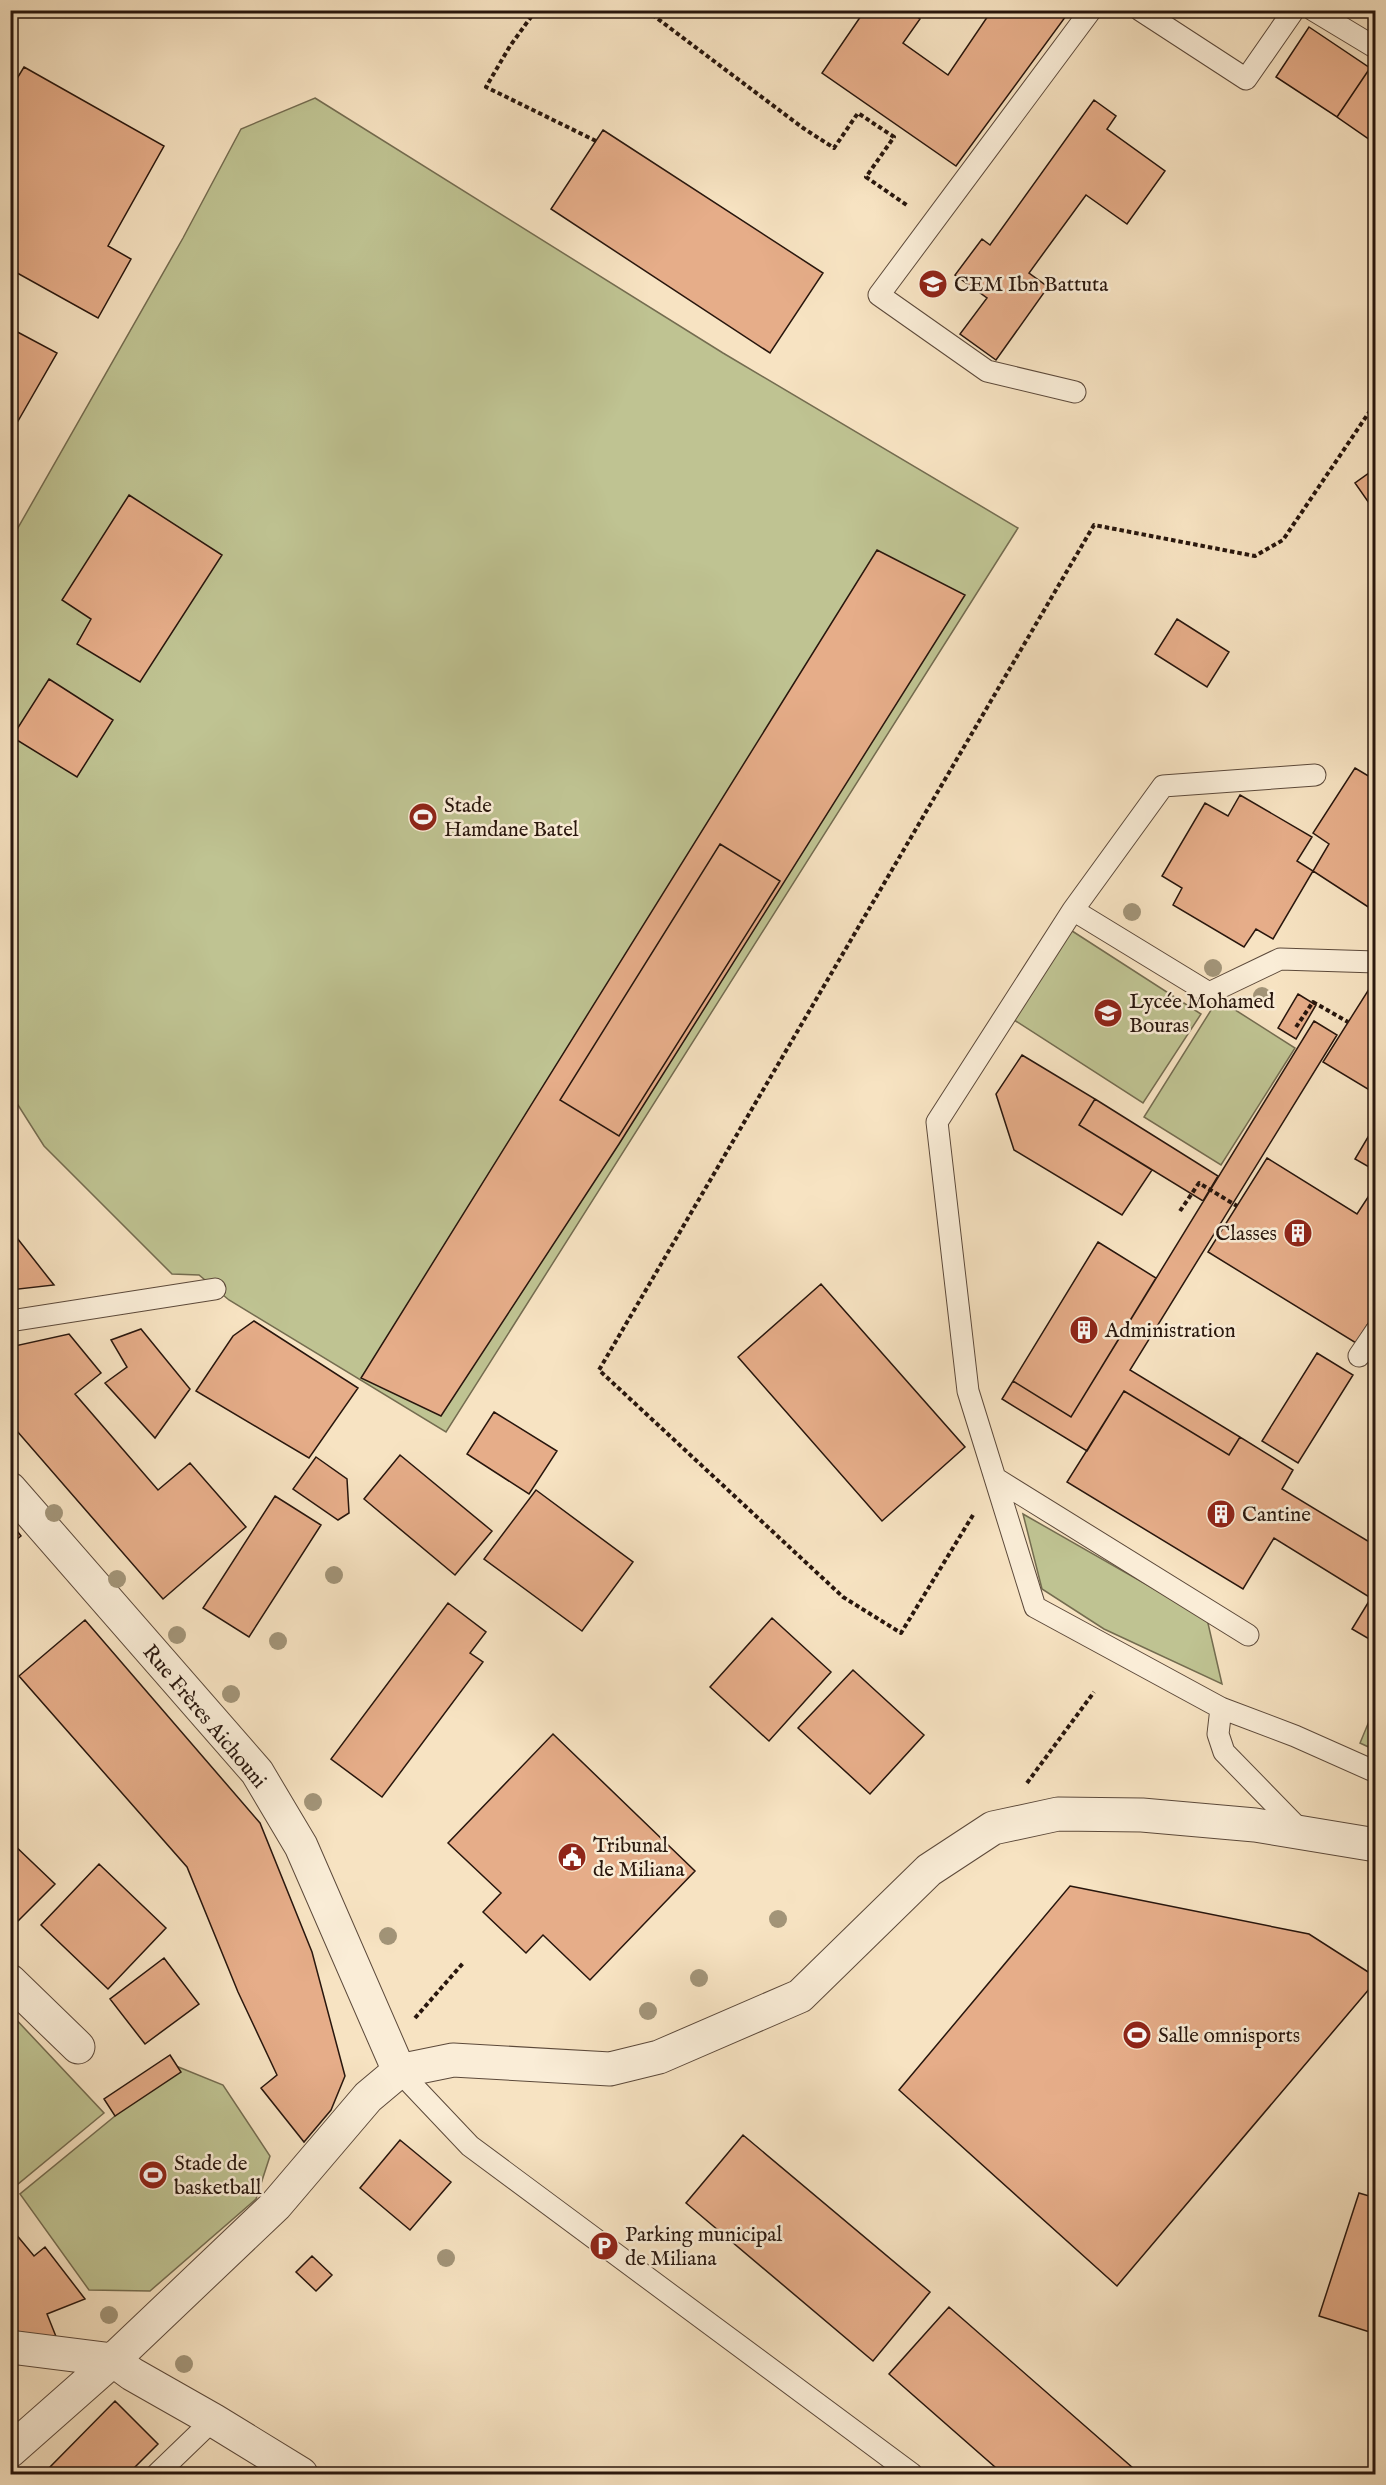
<svg xmlns="http://www.w3.org/2000/svg" width="1386" height="2485" font-family="'IM FELL English',serif">
<rect width="100%" height="100%" fill="#f7e3c2"/>
<filter id="stains"><feTurbulence type="fractalNoise" baseFrequency=".00333" numOctaves="4"/><feColorMatrix values="0 0 0 0 .2 0 0 0 0 .09 0 0 0 0 .02 0 0 0 .5 -.17"/></filter>
<radialGradient id="worn" r=".72"><stop offset=".6" stop-color="#630" stop-opacity="0"/><stop offset="1" stop-color="#630" stop-opacity=".3"/></radialGradient>
<!-- green -->
<path fill="#bfc392" stroke="#746c50" stroke-width="1.5" d="M 315,98 L 723,353 L 1018,528 L 446,1432 L 229,1300 L 199,1275 L 172,1274 L 44,1146 L 11,1094 L 11,540 L 183,238 L 241,129 Z
M 1069,929 L 1201,1014 L 1143,1103 L 1011,1018 Z
M 1218,999 L 1295,1048 L 1221,1165 L 1144,1117 Z
M 1023,1514 L 1207,1619 L 1222,1684 L 1104,1629 L 1042,1589 Z
M 1375,1707 L 1375,1750 L 1360,1743 Z
M 11,2014 L 104,2113 L 18,2184 L 10,2170 Z
M 176,2066 L 223,2085 L 270,2156 L 256,2199 L 150,2291 L 89,2290 L 20,2194 Z"/>
<!-- building -->
<path fill="#e6ad89" stroke="#28160d" stroke-width="1.5" d="M 865,10 L 907,10 L 920,19 L 903,43 L 948,75 L 992,10 L 1058,10 L 1066,16 L 956,166 L 822,73 Z
M 1309,27 L 1370,68 L 1337,117 L 1276,77 Z
M 24,67 L 164,146 L 108,246 L 131,259 L 98,318 L 10,269 L 10,262 L 16,252 L 10,249 L 10,90 Z
M 1370,68 L 1376,72 L 1376,144 L 1337,117 Z
M 1094,100 L 1116,116 L 1107,129 L 1165,171 L 1127,224 L 1086,195 L 1029,273 L 1048,287 L 996,360 L 960,334 L 987,298 L 955,275 L 982,239 L 990,245 Z
M 603,130 L 823,273 L 770,353 L 551,209 Z
M 10,328 L 57,353 L 10,435 Z
M 1376,468 L 1376,513 L 1355,483 Z
M 129,495 L 222,555 L 140,682 L 77,644 L 91,619 L 62,600 Z
M 877,550 L 965,595 L 619,1144 L 441,1416 L 361,1378 Z
M 1177,619 L 1229,652 L 1207,687 L 1155,654 Z
M 49,679 L 113,720 L 77,777 L 12,737 Z
M 1355,768 L 1370,777 L 1376,768 L 1376,912 L 1313,871 L 1329,844 L 1313,833 Z
M 1240,795 L 1312,837 L 1297,861 L 1313,871 L 1273,939 L 1256,929 L 1244,947 L 1173,905 L 1182,888 L 1162,876 L 1205,803 L 1228,816 Z
M 720,844 L 780,881 L 619,1136 L 560,1100 Z
M 1376,978 L 1376,1094 L 1323,1062 Z
M 1298,994 L 1316,1005 L 1296,1039 L 1278,1028 Z
M 1314,1021 L 1337,1035 L 1130,1370 L 1240,1437 L 1229,1455 L 1124,1391 L 1087,1451 L 1002,1399 L 1013,1381 L 1071,1417 Z
M 1022,1055 L 1095,1099 L 1079,1125 L 1152,1170 L 1122,1215 L 1014,1150 L 996,1094 Z
M 1095,1099 L 1218,1176 L 1203,1201 L 1079,1125 Z
M 1368,1137 L 1376,1142 L 1376,1171 L 1355,1159 Z
M 1267,1158 L 1357,1214 L 1376,1185 L 1376,1311 L 1356,1343 L 1208,1252 Z
M 10,1229 L 54,1285 L 10,1290 Z
M 1098,1242 L 1156,1278 L 1071,1417 L 1013,1381 Z
M 821,1284 L 965,1447 L 882,1521 L 738,1357 Z
M 254,1321 L 358,1388 L 309,1458 L 196,1391 L 233,1336 Z
M 141,1329 L 190,1389 L 155,1438 L 105,1383 L 127,1367 L 111,1340 Z
M 69,1334 L 101,1373 L 75,1394 L 158,1490 L 190,1463 L 246,1527 L 163,1599 L 10,1423 L 10,1347 Z
M 1317,1353 L 1353,1375 L 1298,1463 L 1262,1441 Z
M 1124,1391 L 1229,1455 L 1240,1437 L 1293,1470 L 1282,1489 L 1376,1546 L 1376,1643 L 1352,1629 L 1371,1598 L 1274,1538 L 1243,1589 L 1067,1482 Z
M 494,1412 L 557,1451 L 529,1494 L 467,1454 Z
M 400,1455 L 492,1531 L 455,1575 L 364,1499 Z
M 316,1457 L 347,1479 L 349,1513 L 338,1520 L 293,1489 Z
M 536,1490 L 633,1562 L 582,1631 L 484,1559 Z
M 275,1496 L 321,1525 L 249,1637 L 203,1608 Z
M 10,1522 L 21,1536 L 10,1545 Z
M 448,1603 L 486,1632 L 470,1653 L 483,1662 L 382,1797 L 331,1759 Z
M 772,1618 L 831,1672 L 769,1741 L 710,1687 Z
M 85,1620 L 260,1823 L 312,1952 L 345,2076 L 331,2110 L 304,2142 L 261,2088 L 277,2075 L 238,1992 L 187,1867 L 19,1676 Z
M 853,1670 L 924,1735 L 870,1794 L 798,1728 Z
M 553,1734 L 695,1871 L 590,1980 L 543,1935 L 526,1953 L 483,1912 L 501,1893 L 448,1843 Z
M 10,1841 L 55,1884 L 10,1929 Z
M 99,1864 L 166,1928 L 108,1989 L 41,1925 Z
M 1070,1886 L 1309,1934 L 1376,1977 L 1376,1981 L 1117,2286 L 899,2090 Z
M 164,1958 L 199,2004 L 145,2044 L 110,1999 Z
M 170,2055 L 181,2072 L 115,2116 L 104,2099 Z
M 743,2135 L 930,2292 L 873,2361 L 686,2203 Z
M 400,2140 L 451,2182 L 410,2230 L 360,2188 Z
M 1359,2193 L 1376,2198 L 1376,2334 L 1319,2316 Z
M 10,2227 L 34,2256 L 45,2247 L 85,2299 L 47,2314 L 57,2339 L 10,2330 Z
M 312,2256 L 332,2275 L 316,2291 L 296,2272 Z
M 949,2307 L 1133,2468 L 1127,2474 L 1003,2474 L 889,2374 Z
M 115,2401 L 158,2444 L 128,2474 L 58,2474 L 50,2467 Z"/>
<g fill="none" stroke-linecap="round" stroke-linejoin="round">
<!-- lane casing -->
<g stroke="#5c493a" stroke-width="23">
<path id="lane" d="M 1140,10 L 1246,79 L 1294,10
M 1313,10 L 1376,48
M 1075,392 L 987,371 L 879,295 L 1091,10
M 1073,910 L 1163,786 L 1315,775
M 1376,962 L 1280,959 L 1209,993 L 1073,910 L 937,1122 L 968,1391 L 1035,1607 L 1221,1708 L 1295,1736 L 1376,1772
M 10,1321 L 215,1289
M 1359,1356 L 1376,1331
M 995,1478 L 1248,1635
M 1221,1708 L 1218,1734 L 1224,1752 L 1303,1833
M 399,2071 L 470,2146 L 912,2474
M 157,2474 L 213,2420"/>
</g>
<!-- street casing -->
<g stroke="#5c493a" stroke-width="35">
<path id="street" d="M 10,1489 L 257,1772 L 301,1846 L 399,2071
M 10,1981 L 78,2047
M 10,2347 L 113,2360 L 132,2374 L 213,2420 L 301,2474
M 10,2451 L 113,2360 L 276,2205 L 368,2097 L 399,2071 L 453,2060 L 610,2069 L 659,2057 L 800,1996 L 929,1870 L 993,1828 L 1058,1814 L 1142,1815 L 1255,1825 L 1376,1845"/>
</g>
<!-- path -->
<path stroke="#28160d" stroke-width="4" stroke-dasharray="4.5 3" stroke-linecap="butt" d="M 536,10 L 510,46 L 486,87 L 596,141
M 646,10 L 803,128 L 834,148 L 858,113 L 894,137 L 866,177 L 908,206
M 1296,1027 L 1313,1002 L 1348,1022
M 1180,1211 L 1199,1183 L 1237,1206
M 973,1515 L 901,1633 L 843,1597 L 599,1370 L 1094,525 L 1255,556 L 1283,540 L 1376,402
M 1027,1783 L 1094,1692
M 415,2018 L 464,1962"/>
<!-- lane -->
<use href="#lane" stroke="#faedd7" stroke-width="21"/>
<!-- street -->
<use href="#street" stroke="#faedd7" stroke-width="33"/>
</g>
<!-- trees -->
<g fill="#a29478">
<circle cx="1132" cy="912" r="9"/>
<circle cx="1213" cy="968" r="9"/>
<circle cx="1262" cy="996" r="9"/>
<circle cx="54" cy="1513" r="9"/>
<circle cx="334" cy="1575" r="9"/>
<circle cx="117" cy="1579" r="9"/>
<circle cx="177" cy="1635" r="9"/>
<circle cx="278" cy="1641" r="9"/>
<circle cx="231" cy="1694" r="9"/>
<circle cx="313" cy="1802" r="9"/>
<circle cx="778" cy="1919" r="9"/>
<circle cx="388" cy="1936" r="9"/>
<circle cx="699" cy="1978" r="9"/>
<circle cx="648" cy="2011" r="9"/>
<circle cx="446" cy="2258" r="9"/>
<circle cx="109" cy="2315" r="9"/>
<circle cx="184" cy="2364" r="9"/>
</g>
<!-- icons -->
<defs>
<g id="school-disc" transform="scale(1.5)"><circle r="9.5" fill="#8f2418" stroke="#faedd7"/><path d="M0-5L7-2L0 1L-7-2ZM-4 1L0 2.5L4 1V4Q0 6-4 4Z" fill="#fff"/></g>
<g id="stadium-disc" transform="scale(1.5)"><circle r="9.5" fill="#8f2418" stroke="#faedd7"/><path d="M0-5a6.5 5 0 1 0 0 10a6.5 5 0 1 0 0-10ZM-3.5-1.8h7v3.6h-7Z" fill="#fff"/></g>
<g id="building-disc" transform="scale(1.5)"><circle r="9.5" fill="#8f2418" stroke="#faedd7"/><path d="M-4-6H4V6H1V3H-1V6H-4ZM-2.5-4.3h1.7v1.8h-1.7ZM.8-4.3h1.7v1.8H.8ZM-2.5-1h1.7V.8h-1.7ZM.8-1h1.7V.8H.8Z" fill="#fff"/></g>
<g id="civic-disc" transform="scale(1.5)"><circle r="9.5" fill="#8f2418" stroke="#faedd7"/><path d="M-.6-6.5H3V-4.5H.6V-3L4-1V1h2V6H-6V1h2V-1L-.6-3ZM-1.2 2.5V6h2.4V2.5Z" fill="#fff"/></g>
<g id="parking-disc" transform="scale(1.5)"><circle r="9.5" fill="#8f2418" stroke="#faedd7"/><path d="M-3.5-5.5H1a3.5 3.5 0 0 1 0 7H-1V5.5H-3.5ZM-1-3.4V-.6H.8a1.4 1.4 0 0 0 0-2.8Z" fill="#fff"/></g>
</defs>
<g fill-rule="evenodd">
<use href="#school-disc" x="933" y="284"/>
<use href="#stadium-disc" x="423" y="817"/>
<use href="#school-disc" x="1108" y="1013"/>
<use href="#building-disc" x="1298" y="1233"/>
<use href="#building-disc" x="1084" y="1330"/>
<use href="#building-disc" x="1221" y="1514"/>
<use href="#civic-disc" x="572" y="1857"/>
<use href="#stadium-disc" x="1137" y="2035"/>
<use href="#stadium-disc" x="153" y="2175"/>
<use href="#parking-disc" x="604" y="2246"/>
</g>
<g text-anchor="middle" stroke-width="5" stroke-linejoin="round" paint-order="stroke">
<!-- poi labels -->
<g font-size="21" fill="#28160d" stroke="#faedd7" text-anchor="start">
<text x="954" y="291">CEM Ibn Battuta</text>
<text x="444" y="812">Stade<tspan x="444" dy="24">Hamdane Batel</tspan></text>
<text x="1129" y="1008">Lycée Mohamed<tspan x="1129" dy="24">Bouras</tspan></text>
<text x="1277" y="1240" text-anchor="end">Classes</text>
<text x="1105" y="1337">Administration</text>
<text x="1242" y="1521">Cantine</text>
<text x="593" y="1852">Tribunal<tspan x="593" dy="24">de Miliana</tspan></text>
<text x="1158" y="2042">Salle omnisports</text>
<text x="174" y="2170">Stade de<tspan x="174" dy="24">basketball</tspan></text>
<text x="625" y="2241">Parking municipal<tspan x="625" dy="24">de Miliana</tspan></text>
</g>
<!-- street labels -->
<g font-size="21" fill="#28160d" stroke="#faedd7">
<text transform="translate(205 1716) rotate(50)" y="7">Rue Frères Aichouni</text>
</g>
</g>
<!-- margin -->
<rect width="1386" height="2485" fill="none" stroke="#f7e3c2" stroke-width="36"/>
<rect x="12" y="12" width="1362" height="2461" fill="none" stroke="#28160d" stroke-width="3"/>
<rect x="18" y="18" width="1350" height="2449" fill="none" stroke="#28160d" stroke-width="1.5"/>
<rect width="100%" height="100%" filter="url(#stains)"/>
<rect width="100%" height="100%" fill="url(#worn)"/>
</svg>
